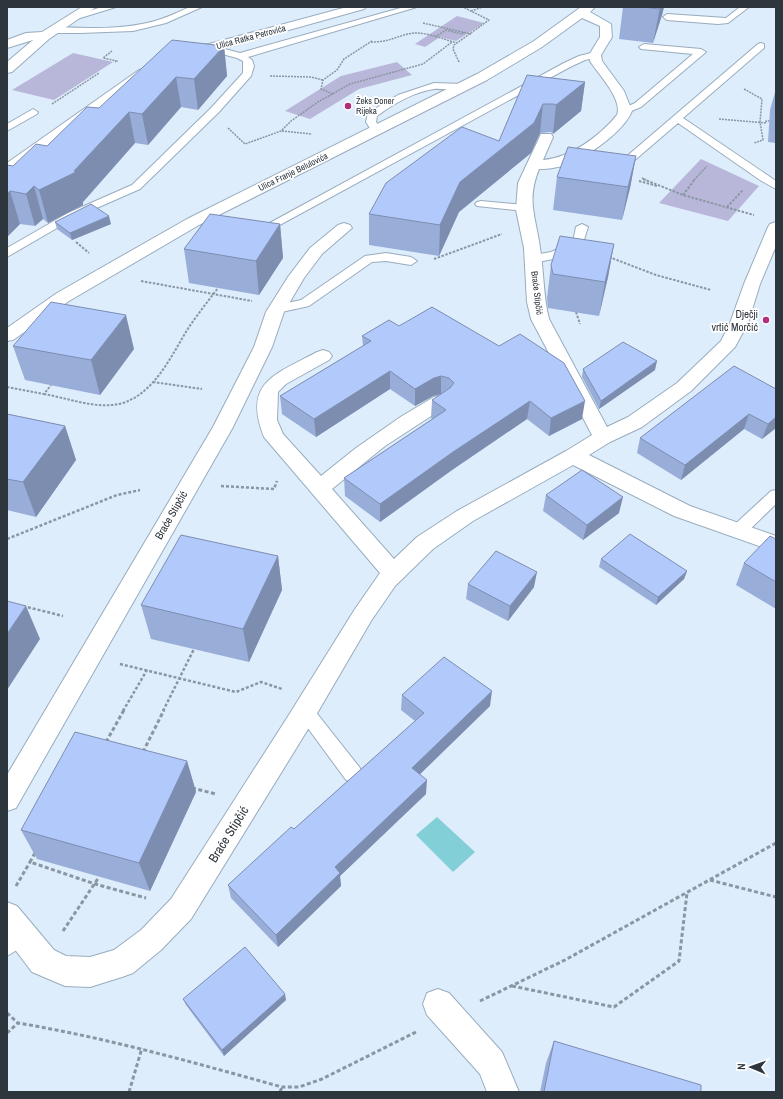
<svg xmlns="http://www.w3.org/2000/svg" width="783" height="1099" font-family="'Archivo Narrow',sans-serif">
<rect width="100%" height="100%" fill="#ddedfc"/>
<!-- green -->
<path fill="#b8b7d9" d="M 457,16 L 484,23 L 456,41 L 440,37 L 425,47 L 415,44 Z
M 73,53 L 113,62 L 54,100 L 12,90 Z
M 397,62 L 412,75 L 359,89 L 310,119 L 285,111 L 341,76 Z
M 701,159 L 759,186 L 728,221 L 659,203 Z"/>
<!-- water -->
<path fill="#83cfd7" d="M 437,817 L 475,852 L 453,872 L 416,835 Z"/>
<g fill="none" stroke-linecap="round" stroke-linejoin="round">
<!-- service casing -->
<g stroke="#98acbe" stroke-width="2">
<path id="service" d="M 102,7 L 116,7 L 77,19 L 73,16 Z
M 190,7 L 202,7 L 166,23 L 133,31 L 80,33 L 54,33 L 50,30 L 54,27 C 85,28 116,30 147,23 C 162,20 176,13 190,7 Z
M 404,7 L 417,7 L 248,57 L 252,60 L 254,66 L 251,76 L 219,112 L 140,189 L 76,217 L 7,257 L 7,248 L 68,213 L 132,185 L 211,108 L 243,73 L 243,61 L 237,58 L 207,50 L 207,46 L 210,45 L 240,53 Z
M 740,7 L 749,7 L 728,23 L 718,24 L 667,20 L 663,17 L 667,14 L 726,18 Z
M 761,43 L 764,44 L 764,48 L 683,118 L 776,181 L 776,189 L 760,180 L 678,123 L 621,172 L 613,172 L 612,170 L 613,168 L 758,44 Z
M 644,44 L 701,49 L 706,52 L 641,107 L 629,112 L 621,112 L 620,110 L 635,103 L 693,54 L 641,49 L 639,47 Z
M 595,52 L 600,55 L 598,57 L 585,60 L 570,67 L 276,227 L 268,227 L 266,225 L 564,63 L 579,56 Z
M 434,83 L 463,84 L 468,87 C 462,93 443,88 434,89 C 414,92 393,104 377,116 L 376,122 L 382,131 L 381,133 L 373,133 L 366,122 L 368,113 L 398,95 Z
M 33,109 L 38,112 L 37,114 L 7,131 L 7,124 Z
M 481,201 L 525,205 L 531,208 L 525,211 L 477,206 L 475,204 L 477,202 Z
M 582,224 L 588,227 L 582,246 L 558,258 L 533,263 L 527,259 L 529,256 L 551,252 L 573,242 L 576,227 Z
M 386,253 L 411,257 L 417,261 L 411,265 L 386,261 L 372,262 L 309,306 L 277,313 L 271,309 L 273,306 L 301,300 L 365,256 Z
M 776,490 L 776,504 L 744,535 L 738,537 L 732,535 L 730,531 L 732,527 L 771,491 Z
M 305,703 L 311,706 L 360,768 L 363,774 L 360,780 L 353,782 L 346,780 L 299,716 L 296,711 L 299,706 Z
M 22,924 L 30,928 L 33,935 L 30,942 L 7,956 L 7,932 Z"/>
</g>
<!-- minor casing -->
<g stroke="#98acbe" stroke-width="2">
<path id="minor" d="M 82,7 L 96,7 L 49,39 L 12,72 L 7,73 L 7,62 L 33,40 L 7,48 L 7,40 L 26,33 L 42,32 Z
M 347,7 L 366,7 L 364,9 L 210,52 L 190,55 L 184,51 L 186,48 L 209,44 Z
M 581,7 L 595,7 L 590,12 L 611,24 L 612,37 L 601,55 L 602,61 L 624,91 L 632,111 C 624,131 590,155 570,163 C 561,167 550,169 539,169 C 526,201 536,217 540,248 C 544,272 543,295 549,319 L 607,427 L 628,417 L 677,383 L 721,341 L 730,323 L 744,284 L 768,227 L 770,224 L 776,222 L 776,246 L 760,284 L 748,323 L 735,347 L 691,391 L 642,427 L 610,442 L 589,455 L 690,506 L 776,536 L 776,552 L 674,516 L 573,465 L 473,521 L 433,549 L 395,586 L 371,621 L 305,734 L 191,919 L 161,950 L 133,973 L 122,977 L 90,987 L 65,986 L 32,972 L 7,939 L 7,902 L 17,906 L 54,950 L 66,956 L 90,957 L 114,950 L 141,930 L 171,899 L 287,718 L 355,609 L 380,573 L 264,437 C 242,382 276,374 317,352 L 323,350 L 329,352 L 332,356 L 329,360 L 286,384 L 278,392 L 277,420 L 283,434 L 321,476 L 356,448 L 402,416 L 434,397 L 441,395 L 448,397 L 451,401 L 448,405 L 385,446 L 332,489 L 394,559 L 417,537 L 457,511 L 566,451 L 592,435 L 531,319 L 527,302 L 524,248 L 516,210 L 518,183 L 541,134 L 551,134 L 553,137 L 543,160 C 570,158 600,136 617,115 C 623,99 598,74 590,61 L 589,55 L 600,37 L 600,26 L 582,18 L 542,47 L 487,80 L 199,225 L 69,301 L 13,340 L 7,341 L 7,328 L 57,293 L 187,219 L 477,74 L 534,41 Z
M 144,69 L 150,73 L 149,76 L 12,173 L 7,174 L 7,163 L 139,70 Z
M 344,223 L 350,225 L 352,228 L 322,254 L 304,278 L 284,312 L 272,347 L 233,427 L 16,808 L 7,811 L 7,775 L 213,427 L 254,347 L 266,312 L 288,277 L 310,248 L 338,225 Z
M 438,989 L 449,993 L 502,1052 L 519,1092 L 487,1092 L 480,1074 L 427,1015 L 423,1004 L 427,993 Z"/>
</g>
<!-- path-far3 -->
<path stroke="#8a96a2" stroke-width="1.5" stroke-dasharray="2 1" stroke-linecap="butt" d="M 471,11 L 483,7
M 423,23 L 471,34
M 435,37 L 446,30 L 462,34 L 465,32
M 371,42 C 389,42 392,38 408,34 C 423,30 442,39 457,43
M 112,51 L 103,58 L 117,61 L 115,62
M 459,62 L 453,49 L 454,45 L 489,20 L 463,7
M 270,76 L 311,77 L 323,80
M 744,89 L 762,99 L 760,122 L 763,140 L 754,143
M 333,94 L 321,89 L 323,80 L 337,70 L 344,59 L 372,41
M 52,104 L 99,73
M 719,119 L 766,123 L 766,121 L 770,121
M 228,128 L 245,144 L 281,131 L 291,121 L 318,102 L 350,84 L 423,64 L 452,42
M 282,131 L 312,134
M 642,178 L 646,180
M 694,180 L 707,166"/>
<!-- path-far2 -->
<path stroke="#8a96a2" stroke-width="2" stroke-dasharray="2.5 1.5" stroke-linecap="butt" d="M 643,179 L 683,195 L 754,215
M 639,181 L 657,186
M 683,195 L 695,179
M 727,207 L 743,190
M 76,242 L 89,253
M 609,257 L 656,275 L 711,290
M 434,259 L 502,234
M 141,281 L 252,301
M 576,312 L 580,324
M 153,382 L 202,389
M 7,387 L 44,394 L 51,385
M 44,394 C 67,398 95,409 119,404 C 154,396 172,354 189,327 C 198,314 208,301 218,288"/>
<!-- path-far1 -->
<path stroke="#8a96a2" stroke-width="2.5" stroke-dasharray="3 2" stroke-linecap="butt" d="M 221,486 L 274,489 L 277,481
M 7,539 L 117,495 L 140,490
M 23,606 L 63,616
M 120,664 L 236,692 L 261,682 L 282,689
M 123,711 L 147,670
M 163,711 L 194,649"/>
<!-- path -->
<path stroke="#8a96a2" stroke-width="3" stroke-dasharray="4 2.5" stroke-linecap="butt" d="M 106,742 L 124,710
M 143,752 L 164,710
M 192,788 L 216,794
M 35,853 L 30,862 L 95,884 L 146,898
M 710,880 L 776,897
M 16,886 L 30,862
M 63,931 L 99,877
M 512,986 L 614,1007 L 679,961 L 687,893
M 480,1001 L 565,960 L 776,843
M 7,1013 L 18,1023
M 7,1033 L 18,1023 C 108,1038 195,1063 282,1087 L 299,1087 L 322,1079 L 416,1032
M 129,1092 L 142,1048
M 280,1092 L 282,1087"/>
<!-- service -->
<use href="#service" fill="#fff" fill-rule="evenodd"/>
<!-- minor -->
<use href="#minor" fill="#fff" fill-rule="evenodd"/>
</g>
<!-- wall -->
<path fill="#99add9" d="M 623,7 L 664,7 L 662,15 L 653,43 L 619,39 Z
M 224,46 L 227,76 L 198,110 L 181,107 L 148,145 L 135,143 L 83,202 L 83,205 L 48,223 L 43,219 L 35,226 L 20,224 L 7,237 L 7,165 L 13,166 L 47,146 L 99,108 Z
M 527,75 L 585,82 L 581,111 L 553,134 L 551,132 L 540,133 L 531,153 L 459,212 L 439,256 L 369,245 L 369,214 L 499,141 Z
M 776,89 L 776,143 L 768,142 L 770,110 Z
M 636,156 L 630,188 L 622,220 L 553,210 L 557,177 Z
M 55,222 L 111,224 L 72,240 L 57,229 Z
M 280,224 L 283,258 L 259,295 L 189,283 L 184,249 Z
M 614,244 L 608,277 L 599,316 L 548,308 L 547,298 L 551,265 Z
M 399,326 L 582,419 L 549,436 L 527,419 L 452,470 L 380,522 L 345,496 L 344,478 L 432,419 L 431,418 L 432,400 L 441,394 L 433,396 L 415,406 L 390,389 L 316,437 L 282,414 L 280,396 L 363,346 L 362,336 Z
M 13,346 L 134,349 L 100,395 L 25,380 Z
M 583,369 L 655,370 L 599,409 L 582,377 Z
M 776,389 L 776,428 L 762,439 L 744,429 L 681,480 L 637,453 L 640,438 Z
M 7,414 L 65,426 L 76,460 L 36,517 L 7,510 Z
M 546,495 L 619,513 L 583,540 L 543,511 Z
M 776,539 L 776,609 L 736,585 L 744,563 Z
M 278,556 L 282,590 L 249,662 L 151,639 L 141,605 Z
M 601,559 L 687,571 L 684,579 L 656,605 L 599,567 Z
M 468,584 L 534,587 L 508,621 L 466,599 Z
M 402,695 L 490,706 L 420,774 L 426,794 L 340,876 L 341,886 L 278,947 L 231,898 L 228,885 L 294,829 L 415,721 L 401,710 Z
M 187,761 L 196,792 L 150,891 L 37,859 L 21,830 Z
M 183,999 L 286,1000 L 224,1056 L 186,1005 Z
M 554,1041 L 701,1092 L 540,1092 L 546,1063 Z"/>
<!-- shaded-wall -->
<path fill="#7d8db0" d="M 660,7 L 664,7 L 662,15 L 653,43 Z
M 224,46 L 227,76 L 198,110 L 194,79 Z
M 176,77 L 181,107 L 148,145 L 142,114 Z
M 585,82 L 581,111 L 553,134 L 556,105 Z
M 543,104 L 540,133 L 531,153 L 459,212 L 439,256 L 440,225 L 460,182 Z
M 129,112 L 135,143 L 83,202 L 83,205 L 48,223 L 39,190 L 74,171 Z
M 636,156 L 630,188 L 622,220 L 628,187 Z
M 34,186 L 43,219 L 35,226 L 26,194 Z
M 10,191 L 20,224 L 7,237 L 7,194 Z
M 109,216 L 111,224 L 72,240 L 70,233 Z
M 280,224 L 283,258 L 259,295 L 256,261 Z
M 614,244 L 608,277 L 599,316 L 605,282 Z
M 126,315 L 134,349 L 100,395 L 91,360 Z
M 657,361 L 655,370 L 599,409 L 601,401 Z
M 390,371 L 390,389 L 316,437 L 314,419 Z
M 441,376 L 441,394 L 433,396 L 415,406 L 415,389 L 434,378 Z
M 530,401 L 527,419 L 452,470 L 380,522 L 380,504 L 453,452 Z
M 585,401 L 582,419 L 549,436 L 551,418 Z
M 749,414 L 744,429 L 681,480 L 685,465 Z
M 776,417 L 776,428 L 762,439 L 768,424 Z
M 65,426 L 76,460 L 36,517 L 23,482 Z
M 623,497 L 619,513 L 583,540 L 587,525 Z
M 278,556 L 282,590 L 249,662 L 243,629 Z
M 687,571 L 684,579 L 656,605 L 658,597 Z
M 537,572 L 534,587 L 508,621 L 510,606 Z
M 26,606 L 40,639 L 7,690 L 7,634 Z
M 492,691 L 490,706 L 412,782 L 412,768 Z
M 187,761 L 196,792 L 150,891 L 139,863 Z
M 427,780 L 426,794 L 340,876 L 341,886 L 278,947 L 276,935 L 335,867 Z
M 285,994 L 286,1000 L 224,1056 L 222,1050 Z"/>
<!-- building -->
<path fill="#b2c9fc" stroke="#7d8db0" d="M 643,7 L 660,7 L 659,9 Z
M 172,40 L 224,46 L 194,79 L 176,77 L 142,114 L 129,112 L 74,171 L 76,172 L 39,190 L 34,186 L 26,194 L 10,191 L 7,194 L 7,165 L 13,166 L 36,144 L 47,146 L 87,107 L 99,108 Z
M 527,75 L 585,82 L 556,105 L 554,104 L 543,104 L 534,123 L 460,182 L 440,225 L 369,214 L 386,183 L 462,127 L 499,141 Z
M 568,147 L 636,156 L 628,187 L 557,177 Z
M 91,204 L 109,216 L 70,233 L 55,222 Z
M 210,214 L 280,224 L 256,261 L 184,249 Z
M 560,236 L 614,244 L 605,282 L 553,274 L 551,265 Z
M 51,302 L 126,315 L 91,360 L 13,346 Z
M 432,307 L 499,346 L 520,334 L 564,363 L 585,401 L 551,418 L 530,401 L 453,452 L 380,504 L 344,478 L 446,410 L 432,400 L 450,388 L 454,383 L 449,378 L 441,376 L 434,378 L 415,389 L 390,371 L 314,419 L 280,396 L 371,341 L 362,336 L 389,320 L 399,326 Z
M 623,342 L 657,361 L 601,401 L 583,369 Z
M 734,366 L 776,389 L 776,417 L 768,424 L 749,414 L 685,465 L 640,438 Z
M 7,414 L 65,426 L 23,482 L 7,479 Z
M 582,470 L 623,497 L 587,525 L 546,495 Z
M 630,534 L 687,571 L 658,597 L 601,559 Z
M 181,535 L 278,556 L 243,629 L 141,605 Z
M 770,536 L 776,539 L 776,582 L 744,563 Z
M 496,551 L 537,572 L 510,606 L 468,584 Z
M 7,601 L 26,606 L 7,634 Z
M 444,657 L 492,691 L 412,768 L 427,780 L 335,867 L 340,873 L 276,935 L 228,885 L 291,827 L 294,829 L 424,713 L 402,695 Z
M 75,732 L 187,761 L 139,863 L 21,830 Z
M 245,947 L 285,994 L 222,1050 L 183,999 Z
M 554,1041 L 701,1085 L 701,1092 L 544,1092 Z"/>
<!-- markers -->
<g fill="#b02f7a" stroke="#fff" stroke-width="1.5">
<circle cx="348" cy="106" r="4"/>
<circle cx="766" cy="320" r="4"/>
</g>
<g text-anchor="middle" stroke-width="3.5" stroke-linejoin="round" paint-order="stroke">
<!-- far-street labels -->
<g font-size="9" fill="#2d353d" stroke="#fff">
<text transform="translate(251 37) rotate(-15)" y="3">Ulica Ratka Petrovića</text>
<text transform="translate(293 172) rotate(-26)" y="3">Ulica Franje Belulovića</text>
<text transform="translate(537 293) rotate(83)" y="3">Braće Stipčić</text>
</g>
<!-- far-poi labels -->
<g font-size="9" fill="#2d353d" stroke="#fff" text-anchor="start">
<text x="356" y="104">Žeks Doner<tspan x="356" dy="10">Rijeka</tspan></text>
</g>
<!-- poi labels -->
<g font-size="11" fill="#2d353d" stroke="#fff" text-anchor="end">
<text x="758" y="318">Dječji<tspan x="758" dy="13">vrtić Morčić</tspan></text>
</g>
<!-- street labels -->
<g font-size="11" fill="#2d353d" stroke="#fff">
<text transform="translate(171 515) rotate(-60)" y="4">Braće Stipčić</text>
</g>
<!-- near-street labels -->
<g font-size="13" fill="#2d353d" stroke="#fff">
<text transform="translate(228 834) rotate(-58)" y="5">Braće Stipčić</text>
</g>
</g>
<!-- border -->
<rect width="783" height="1099" fill="none" stroke="#2d353d" stroke-width="16"/>
<!-- north arrow -->
<g transform="translate(751 1067) rotate(272)" stroke="#ffffff" stroke-width="3" paint-order="stroke">
<path d="M0-3L7 15L0 10L-7 15Z" fill="#2d353d"/>
<text y="-6" font-size="11" font-weight="bold" text-anchor="middle" fill="#2d353d">N</text>
</g>
</svg>
